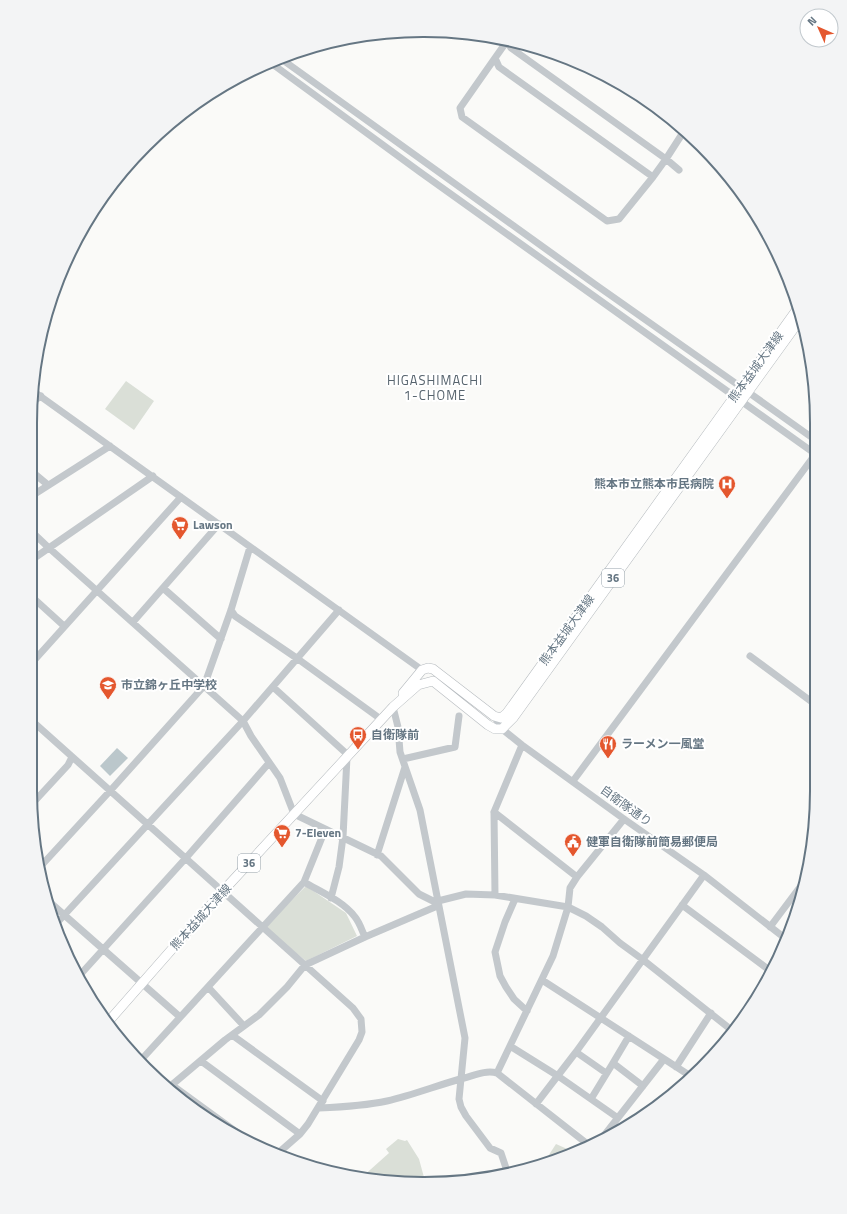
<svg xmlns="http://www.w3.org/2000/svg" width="847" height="1214" font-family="'Titillium Web','Noto Sans JP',sans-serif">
<rect width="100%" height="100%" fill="#fafaf8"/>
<!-- green -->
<path fill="#dadfd7" d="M 126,381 L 154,401 L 134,430 L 105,409 Z
M 306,886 L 346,913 L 357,936 L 306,961 L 264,927 Z
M 398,1139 L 405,1141 L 407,1140 L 419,1159 L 425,1181 L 397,1181 L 392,1175 L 385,1175 L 373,1181 L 361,1178 L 389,1153 L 386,1149 Z
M 556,1144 L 574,1152 L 543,1164 Z"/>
<!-- water -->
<path fill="#bbc7cb" d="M 117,748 L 128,758 L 110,776 L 100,766 Z"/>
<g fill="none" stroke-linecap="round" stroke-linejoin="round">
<!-- major casing -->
<g stroke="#b5babe" stroke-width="10">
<path id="major" d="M 403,693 L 422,670 L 428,668 L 433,669 L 494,716 L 501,718 L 507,713 L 798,308
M 108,1022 L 223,891 L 393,707 L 418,685 L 433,681 L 488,725 L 495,729 L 502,729 L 513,718 L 802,317"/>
</g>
<!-- minor -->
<path stroke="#c3c8cc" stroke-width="7" d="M 507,40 L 507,41 L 511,48 L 666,159 L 684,131
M 507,41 L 495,58 L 499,67 L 653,177 L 666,159 L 679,170
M 280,58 L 596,285 L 741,387 L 814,439
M 495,58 L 460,108 L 462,117 L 607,221 L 619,219 L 653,177
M 271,63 L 420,172 L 814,453
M 33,391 L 422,670
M 32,402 L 41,396
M 30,470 L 48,485
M 30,497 L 110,446
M 30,530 L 49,548 L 243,721 L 251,736 L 280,778 L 294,814 L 381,856 L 419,894 L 433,901 L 438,901 L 466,894 L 495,895 L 568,907 L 586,916 L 602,927 L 620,943 L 642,959 L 734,1032
M 30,561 L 153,476
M 163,588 L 221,639
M 30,595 L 64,626
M 231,610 L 235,616 L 298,659 L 382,720
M 133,622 L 219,524
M 750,656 L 816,705
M 30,665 L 181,497
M 273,687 L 348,755
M 393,707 L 398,727 L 400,752 L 420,810 L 465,1038 L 459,1099 L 461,1107 L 466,1116 L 490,1148 L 501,1153 L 508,1174
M 494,716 L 502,729 L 522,745 L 624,819 L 704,875 L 786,939
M 30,719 L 353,1008 L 361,1019 L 362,1032 L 359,1040 L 308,1124 L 300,1134 L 276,1155
M 30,732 L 36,725
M 403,759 L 455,747 L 459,716
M 573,781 L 814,456
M 32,804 L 68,765 L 72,757
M 494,812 L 577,877
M 377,855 L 405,767
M 40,867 L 110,791 L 204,686 L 231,610 L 250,547
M 304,882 C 321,892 343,901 355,917 C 360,923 362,931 365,937
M 495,895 L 494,812 L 522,745
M 45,898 L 180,1017
M 331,898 L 339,867 L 343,837 L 347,757
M 515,899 L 505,922 L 495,952 L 500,976 L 506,987 L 514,999 L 527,1011
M 682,905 L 772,972
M 55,925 L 243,721 L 339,610
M 770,927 L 806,879
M 79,976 L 185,859 L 269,763
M 542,980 L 692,1077
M 208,987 L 244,1026
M 232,1035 L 323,1101
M 629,1036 L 613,1063 L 643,1086
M 510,1046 L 558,1076 L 618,1118
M 576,1052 L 606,1073
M 141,1060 L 304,882 L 325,830
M 201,1061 L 300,1134
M 676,1067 L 711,1013
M 497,1073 L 553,956 L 568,907 L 570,888 L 577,877 L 624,819
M 172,1085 L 253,1144
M 167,1089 L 225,1040 L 259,1015 L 287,987 L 305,965 L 365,937 L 435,907 L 438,901
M 591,1099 L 613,1063
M 536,1104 L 576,1052 L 704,875
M 319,1108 C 342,1107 364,1106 387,1101 C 413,1095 438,1085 464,1078 C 475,1075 486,1070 497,1073 L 590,1146
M 599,1142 L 664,1059"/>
<!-- major -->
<use href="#major" stroke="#fff" stroke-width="9"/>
</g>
<!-- icons -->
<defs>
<g id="hospital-pin" transform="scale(0.9)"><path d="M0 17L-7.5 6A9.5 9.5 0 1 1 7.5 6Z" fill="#e4572e" stroke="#fff"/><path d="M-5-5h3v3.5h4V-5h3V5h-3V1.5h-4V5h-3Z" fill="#fff"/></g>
<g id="supermarket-pin" transform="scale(0.9)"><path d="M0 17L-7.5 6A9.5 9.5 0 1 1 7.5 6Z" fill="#e4572e" stroke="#fff"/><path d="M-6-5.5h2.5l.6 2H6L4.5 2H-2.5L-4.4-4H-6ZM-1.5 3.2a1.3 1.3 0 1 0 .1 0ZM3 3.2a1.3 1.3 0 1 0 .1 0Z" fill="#fff"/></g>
<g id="school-pin" transform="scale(0.9)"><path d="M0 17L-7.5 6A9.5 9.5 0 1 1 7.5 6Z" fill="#e4572e" stroke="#fff"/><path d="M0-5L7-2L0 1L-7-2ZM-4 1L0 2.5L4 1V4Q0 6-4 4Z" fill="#fff"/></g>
<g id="bus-pin" transform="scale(0.9)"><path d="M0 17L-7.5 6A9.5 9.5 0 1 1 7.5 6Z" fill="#e4572e" stroke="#fff"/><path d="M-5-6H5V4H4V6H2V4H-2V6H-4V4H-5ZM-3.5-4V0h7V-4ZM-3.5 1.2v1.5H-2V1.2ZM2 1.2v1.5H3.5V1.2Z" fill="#fff"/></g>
<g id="restaurant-pin" transform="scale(0.9)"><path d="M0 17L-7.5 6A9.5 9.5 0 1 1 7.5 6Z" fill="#e4572e" stroke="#fff"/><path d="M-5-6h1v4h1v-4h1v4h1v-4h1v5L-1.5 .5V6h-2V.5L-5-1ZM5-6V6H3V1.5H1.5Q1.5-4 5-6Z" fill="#fff"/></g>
<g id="civic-pin" transform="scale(0.9)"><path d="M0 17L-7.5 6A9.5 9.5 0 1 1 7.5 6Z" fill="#e4572e" stroke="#fff"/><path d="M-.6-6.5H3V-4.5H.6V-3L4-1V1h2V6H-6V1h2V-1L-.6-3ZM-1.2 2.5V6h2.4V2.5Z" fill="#fff"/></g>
</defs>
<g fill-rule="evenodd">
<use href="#hospital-pin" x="727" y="484"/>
<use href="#supermarket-pin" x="180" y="525"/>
<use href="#school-pin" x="108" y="685"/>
<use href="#bus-pin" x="358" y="735"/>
<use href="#restaurant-pin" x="608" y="744"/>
<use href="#supermarket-pin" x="282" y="833"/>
<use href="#civic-pin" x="573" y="842"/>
</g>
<g text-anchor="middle" stroke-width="4" stroke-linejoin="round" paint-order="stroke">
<!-- shield labels -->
<g fill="#fff" stroke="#939fa8" stroke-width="1">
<rect x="602" y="569" width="22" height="18" rx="3"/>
<rect x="238" y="854" width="22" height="18" rx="3"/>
</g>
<g font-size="11" font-weight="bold" fill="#657683">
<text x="613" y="582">36</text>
<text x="249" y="867">36</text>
</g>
<!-- street labels -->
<g font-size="12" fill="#657683" stroke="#fff">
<text transform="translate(756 367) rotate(-54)" y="4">熊本益城大津線</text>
<text transform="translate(567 630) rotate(-54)" y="4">熊本益城大津線</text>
<text transform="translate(626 806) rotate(36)" y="4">自衛隊通り</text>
<text transform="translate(201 917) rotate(-48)" y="4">熊本益城大津線</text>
</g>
<!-- poi labels -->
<g font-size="12" font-weight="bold" fill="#657683" stroke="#fff" text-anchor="start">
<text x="714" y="488" text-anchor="end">熊本市立熊本市民病院</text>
<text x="193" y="529">Lawson</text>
<text x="121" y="689">市立錦ヶ丘中学校</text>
<text x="371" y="739">自衛隊前</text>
<text x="621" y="748">ラーメン一風堂</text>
<text x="295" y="837">7-Eleven</text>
<text x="586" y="846">健軍自衛隊前簡易郵便局</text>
</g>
<!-- neighbourhood labels -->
<g font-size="13" letter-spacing="1" fill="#57646e" stroke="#fff">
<text x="435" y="385">HIGASHIMACHI<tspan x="435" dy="15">1-CHOME</tspan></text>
</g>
</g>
<!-- crop -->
<path d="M0 0H847V1214H0ZM423 37H424A386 386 0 0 1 810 423V791A386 386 0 0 1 424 1177H423A386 386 0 0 1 37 791V423A386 386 0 0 1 423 37Z" fill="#f3f4f5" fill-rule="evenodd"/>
<path fill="none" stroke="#657683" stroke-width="2" d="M423 37H424A386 386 0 0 1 810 423V791A386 386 0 0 1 424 1177H423A386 386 0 0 1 37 791V423A386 386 0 0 1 423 37Z"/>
<!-- north arrow -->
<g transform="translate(819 28) rotate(315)"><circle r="19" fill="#ffffff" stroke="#c1c8cd"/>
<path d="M0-3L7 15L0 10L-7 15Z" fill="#e4572e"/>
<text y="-6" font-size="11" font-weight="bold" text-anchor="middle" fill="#657683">N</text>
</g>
</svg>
